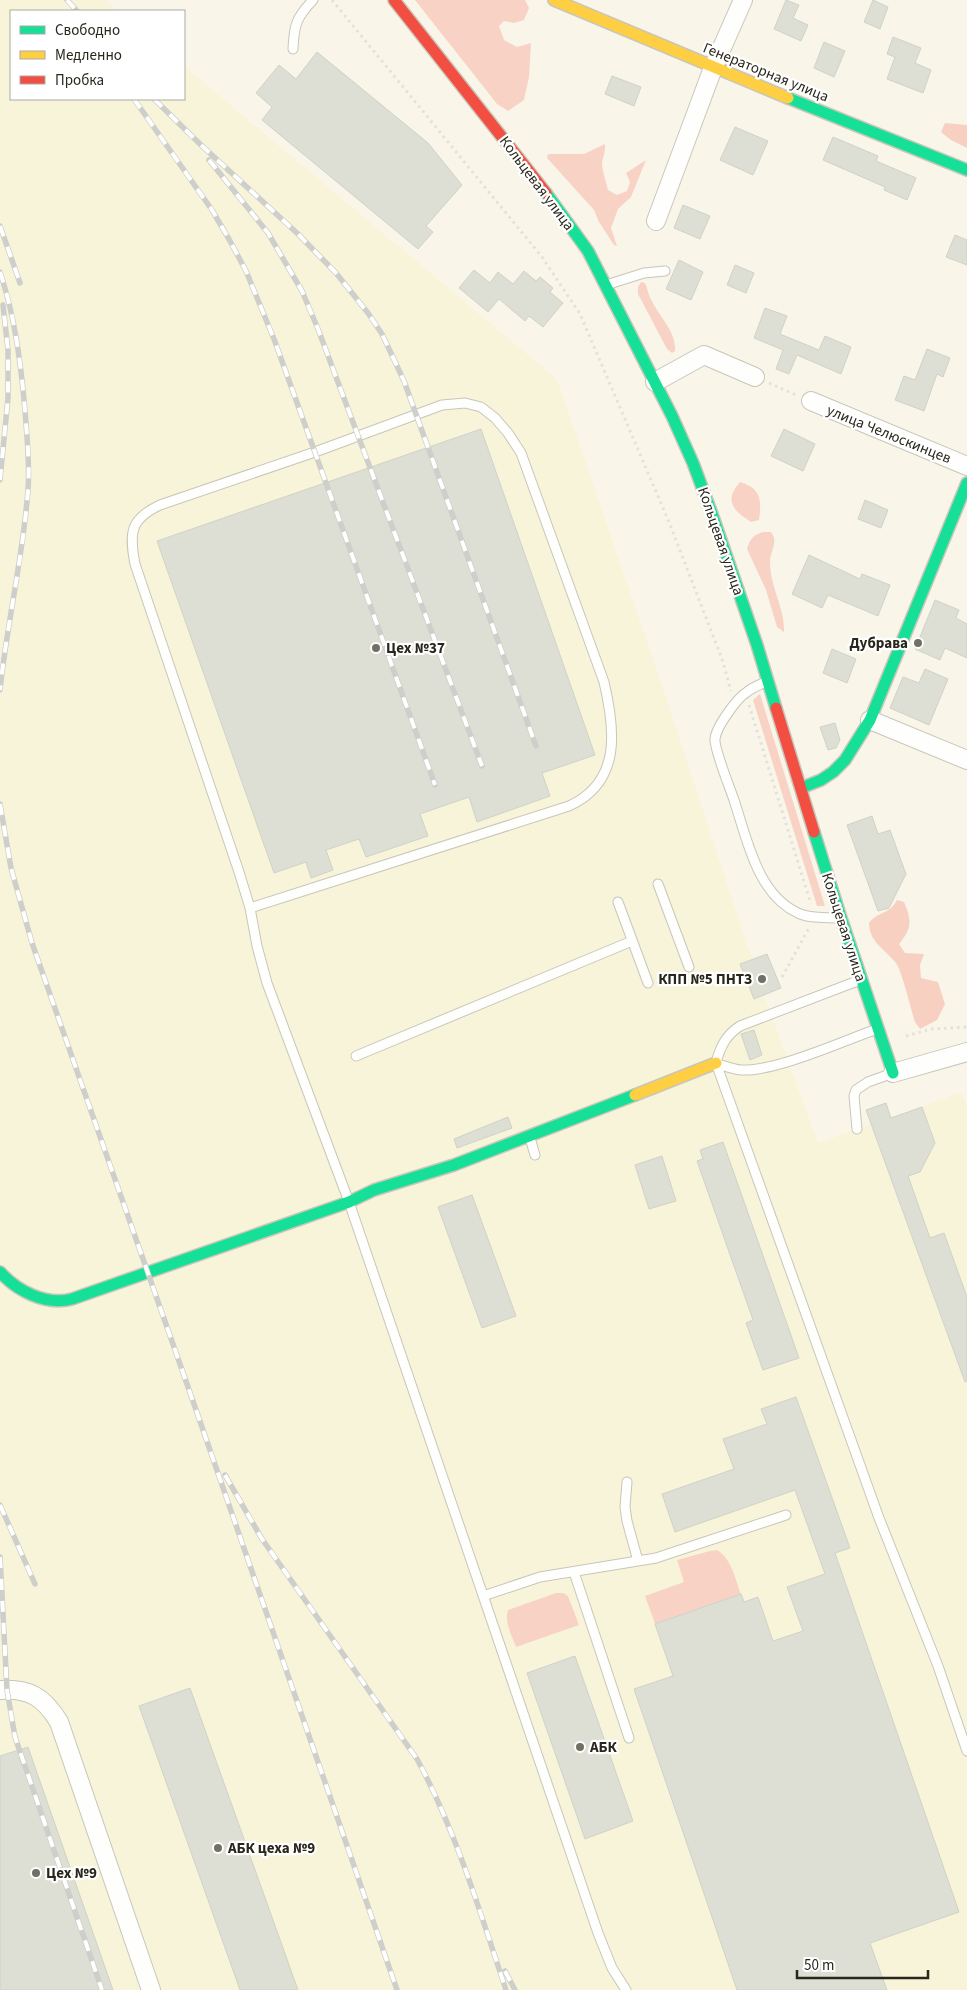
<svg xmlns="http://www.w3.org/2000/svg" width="967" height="1990" font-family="'Source Sans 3',sans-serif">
<rect width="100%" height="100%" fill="#f9f6e9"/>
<!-- built -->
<path fill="#f8f4d9" d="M 0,0 L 105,0 L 119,11 L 11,11 L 11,99 L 184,99 L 184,66 L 552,375 L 559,385 L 659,676 L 752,959 L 767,954 L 781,988 L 764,995 L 818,1143 L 871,1124 L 866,1110 L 886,1103 L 891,1118 L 961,1092 L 967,1106 L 967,1990 L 0,1990 Z"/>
<!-- green -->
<path fill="#f8d3c5" d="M 415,0 L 525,0 L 529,8 L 524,20 L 514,23 L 504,21 L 499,26 L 504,40 L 517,47 L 531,43 L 529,77 L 524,100 L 508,111 L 497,104 Z
M 605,144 C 606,154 602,157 602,165 C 603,173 606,182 608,190 L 617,195 L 627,191 L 630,182 L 626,173 L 646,160 L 631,197 L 618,209 L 611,228 L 617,246 L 614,245 L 599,222 L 594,210 L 547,158 L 548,154 L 584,154 Z
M 641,282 L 645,283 C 648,289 648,295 652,301 C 659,316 677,333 675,351 L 672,353 L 667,349 L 638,294 L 638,287 Z
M 740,482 C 761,488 762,500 759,520 L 751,522 C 734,511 723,501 740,482 Z
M 763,532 L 771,532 C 779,542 770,551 770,562 C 770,587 785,608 784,632 L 777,627 L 766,590 L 747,549 C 750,539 753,535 763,532 Z
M 760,694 L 825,906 L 817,906 L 753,700 Z
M 717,1550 C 732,1559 735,1579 741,1594 L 655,1624 L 645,1596 L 684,1582 L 677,1560 L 710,1551 Z
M 556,1593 L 563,1593 L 568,1596 L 579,1625 L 516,1647 C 512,1636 504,1622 508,1610 Z"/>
<!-- forest -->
<path fill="#f8d0c1" d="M 945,123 L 967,125 L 967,148 L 951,140 L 941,132 Z
M 897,900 L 904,902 C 912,921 912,928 899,944 L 905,953 L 924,954 L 920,965 L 921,978 L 938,982 L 945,1004 L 937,1020 L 920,1029 L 915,1022 C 911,1010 902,971 896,963 C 885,949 869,942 869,923 C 878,911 889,915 897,900 Z"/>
<!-- building -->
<path fill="#dddfd4" stroke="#d0d2c7" d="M 786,0 L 799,5 L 793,18 L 808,25 L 801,41 L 774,29 Z
M 873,0 L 888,7 L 880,29 L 864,22 Z
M 893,37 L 921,48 L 915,63 L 931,70 L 923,93 L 887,79 L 895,57 L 887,54 Z
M 824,42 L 845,51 L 834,77 L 814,68 Z
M 317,52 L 428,143 L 462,185 L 426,226 L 433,232 L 418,249 L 262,120 L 272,107 L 256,93 L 279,65 L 296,79 Z
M 612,76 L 641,87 L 634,106 L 605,94 Z
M 735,127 L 768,141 L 753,175 L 720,160 Z
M 833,137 L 878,156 L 876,161 L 916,178 L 907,200 L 884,190 L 885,187 L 823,160 Z
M 683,205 L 710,216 L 700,239 L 674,228 Z
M 955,235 L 967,240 L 967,265 L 946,257 Z
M 679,260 L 703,272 L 691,300 L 666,289 Z
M 735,265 L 754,273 L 746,293 L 727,285 Z
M 474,270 L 490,283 L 498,272 L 513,284 L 524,271 L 536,281 L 540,277 L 553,288 L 550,292 L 563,303 L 543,327 L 529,316 L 525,321 L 499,299 L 488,312 L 459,288 Z
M 765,308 L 787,316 L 780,334 L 819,350 L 825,336 L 851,347 L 841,374 L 797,355 L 789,374 L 776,369 L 783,350 L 754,338 Z
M 927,349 L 950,358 L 943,377 L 937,374 L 924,411 L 895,400 L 904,376 L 915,380 Z
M 481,429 L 595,755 L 542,773 L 550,796 L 477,822 L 469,797 L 420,814 L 428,836 L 366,857 L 359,839 L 326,850 L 333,870 L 311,878 L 306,862 L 274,873 L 157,541 Z
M 784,429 L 815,444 L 803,471 L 771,456 Z
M 865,500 L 888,510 L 881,528 L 858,519 Z
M 809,555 L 860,579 L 862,574 L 890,585 L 878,616 L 828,595 L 822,608 L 792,594 Z
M 935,600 L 959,610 L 956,618 L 967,624 L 967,658 L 945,648 L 940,660 L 915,649 Z
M 832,649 L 856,659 L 847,683 L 823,673 Z
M 925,669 L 948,679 L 929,725 L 890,708 L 903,677 L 919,683 Z
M 835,723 L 840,740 L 836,748 L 828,750 L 820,727 Z
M 872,816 L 878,834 L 890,830 L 906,874 L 889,908 L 878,911 L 847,825 Z
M 767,954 L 781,988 L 754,999 L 740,964 Z
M 754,1030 L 762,1055 L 750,1060 L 741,1034 Z
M 886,1103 L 891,1118 L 922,1107 L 935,1143 L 920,1172 L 908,1176 L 930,1238 L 944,1233 L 967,1297 L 967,1381 L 965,1382 L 866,1110 Z
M 508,1117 L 512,1128 L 457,1148 L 454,1139 Z
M 723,1142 L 799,1358 L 763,1370 L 746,1323 L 753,1320 L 697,1161 L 703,1159 L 700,1150 Z
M 662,1156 L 676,1201 L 649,1209 L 635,1165 Z
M 472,1195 L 516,1316 L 482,1328 L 438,1207 Z
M 796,1397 L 850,1548 L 835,1553 L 959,1912 L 870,1943 L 887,1990 L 737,1990 L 634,1689 L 673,1676 L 655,1624 L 741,1594 L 744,1602 L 758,1597 L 773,1641 L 803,1631 L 787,1587 L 825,1574 L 795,1490 L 675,1532 L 662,1494 L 734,1469 L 723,1439 L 767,1424 L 761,1409 Z
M 575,1656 L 633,1821 L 585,1839 L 527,1673 Z
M 190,1688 L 298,1990 L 240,1990 L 139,1706 Z
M 28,1747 L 113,1990 L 0,1990 L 0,1756 Z"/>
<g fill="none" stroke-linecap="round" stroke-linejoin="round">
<!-- lane casing -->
<g stroke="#c8c6ba" stroke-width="11">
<path id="lane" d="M 293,49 C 294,25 296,18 313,0
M 606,285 L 644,273 L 665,271
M 767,681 C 760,685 753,687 747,692 C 737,698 716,727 715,739 C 714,749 730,788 734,800 C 747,839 757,894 798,913 C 810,919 826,917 839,918
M 658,884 L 689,967
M 618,902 L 648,983
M 250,908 L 239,872 L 135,564 C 129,533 130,519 160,505 L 315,452 L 442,405 L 465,403 L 481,407 L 495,418 L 508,433 L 521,453 L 604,682 C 615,729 622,782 569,806 L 250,908 L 257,946 L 267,983 L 349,1202 L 598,1933 L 612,1968 L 626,1990
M 860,980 L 740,1026 C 726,1035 720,1047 716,1063 L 879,1518 L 938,1666 L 967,1751
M 356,1056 L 632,941
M 718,1064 C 725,1066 733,1069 741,1070 C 775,1072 843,1041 877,1029
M 857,1129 L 854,1096 L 856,1090 L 868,1082 L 893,1073
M 530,1138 L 535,1155
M 627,1482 L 625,1507 L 627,1521 L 638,1561
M 574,1572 L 629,1738
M 483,1596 L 540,1577 L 656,1558 L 786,1515"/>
</g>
<!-- street casing -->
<g stroke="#c8c6ba" stroke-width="20">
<path id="street" d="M 656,221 L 713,68 L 743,0
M 655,382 L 704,355 L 755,377
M 811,401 L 967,466
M 870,720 L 967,760
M 893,1073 L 967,1052
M 0,1690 C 29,1688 44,1697 59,1722 L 151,1990"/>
</g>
<!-- fast casing -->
<g stroke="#c8c6ba" stroke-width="14">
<path id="fast" d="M 788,98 L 967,170
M 546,193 L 588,251 L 672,416 L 693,463 L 712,514 L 757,645 L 776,708
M 801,788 L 821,780 L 833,772 L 845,760 L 870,720 L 967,483
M 814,832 L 841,918 L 893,1073
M 0,1272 C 17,1291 46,1306 72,1299 L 349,1202 L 374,1190 L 454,1165 L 635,1095"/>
</g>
<!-- slow casing -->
<g stroke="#c8c6ba" stroke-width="14">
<path id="slow" d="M 554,0 L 788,98
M 635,1095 L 716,1063"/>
</g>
<!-- jam casing -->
<g stroke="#c8c6ba" stroke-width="14">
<path id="jam" d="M 394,0 L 546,193
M 776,708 L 814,832"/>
</g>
<!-- path -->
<path stroke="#e2e2dd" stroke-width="3" stroke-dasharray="2.5 4" stroke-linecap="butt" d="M 332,0 L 542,257 L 580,314 L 669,522 L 722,659 L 731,691
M 769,383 L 796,395
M 749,705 L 811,904
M 782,977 L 809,928
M 906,1036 L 931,1029 L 967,1027"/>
<!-- lane -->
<use href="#lane" stroke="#fefefc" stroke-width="9"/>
<!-- street -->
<use href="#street" stroke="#fefefc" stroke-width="18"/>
<!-- fast -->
<use href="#fast" stroke="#16e098" stroke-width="11"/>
<!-- slow -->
<use href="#slow" stroke="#ffcf43" stroke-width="11"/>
<!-- jam -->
<use href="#jam" stroke="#f24e42" stroke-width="11"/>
<!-- rail casing -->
<g stroke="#cececa" stroke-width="5.5">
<path id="rail" d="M 67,0 L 77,11
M 134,99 L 212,210 L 230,241 L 246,271 L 274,339 L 435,785
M 154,99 L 200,144 L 298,234 L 336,273 L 368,313 L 382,334 L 404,381 L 536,746
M 209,160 L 268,233 L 302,291 L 318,329 L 482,766
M 0,226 L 20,283
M 0,272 C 15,317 21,364 25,411 C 27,437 30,464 28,490 C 23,557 7,623 0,690
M 0,480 L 8,398 L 8,350 L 3,305
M 0,804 L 11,868 L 32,943 L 194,1404 L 397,1990
M 225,1475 L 262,1539 L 417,1759 C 456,1831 480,1912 506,1990
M 0,1505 L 35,1584
M 0,1557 L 7,1690 L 15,1737 L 102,1990
M 505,1971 L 515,1990"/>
</g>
<!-- rail -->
<use href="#rail" stroke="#fff" stroke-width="4" stroke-dasharray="11" stroke-linecap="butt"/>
</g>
<!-- markers -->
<g fill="#726f64" stroke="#fff" stroke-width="2">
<circle cx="918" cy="643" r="5"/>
<circle cx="376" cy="648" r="5"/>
<circle cx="762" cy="979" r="5"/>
<circle cx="580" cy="1747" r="5"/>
<circle cx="218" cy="1848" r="5"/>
<circle cx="36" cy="1873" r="5"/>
</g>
<g text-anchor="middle" stroke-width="4.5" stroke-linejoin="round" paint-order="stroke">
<!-- street labels -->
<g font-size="15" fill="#29271c" stroke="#fff">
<text transform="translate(766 72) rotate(22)" y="5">Генераторная улица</text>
<text transform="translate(537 183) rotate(53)" y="5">Кольцевая улица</text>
<text transform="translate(889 434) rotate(22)" y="5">улица Челюскинцев</text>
<text transform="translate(721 541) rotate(71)" y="5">Кольцевая улица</text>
<text transform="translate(844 927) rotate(72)" y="5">Кольцевая улица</text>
</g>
<!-- poi labels -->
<g font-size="15" font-weight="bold" fill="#29271c" stroke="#fff" text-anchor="start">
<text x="908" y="648" text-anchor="end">Дубрава</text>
<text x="386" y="653">Цех №37</text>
<text x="752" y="984" text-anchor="end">КПП №5 ПНТЗ</text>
<text x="590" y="1752">АБК</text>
<text x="228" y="1853">АБК цеха №9</text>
<text x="46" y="1878">Цех №9</text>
</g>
</g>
<!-- legend -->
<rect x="10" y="10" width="175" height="90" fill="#ffffff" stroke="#a9a9a4"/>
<rect x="20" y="26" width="25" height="8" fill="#16e098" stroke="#a9a9a4"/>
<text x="55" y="35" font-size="15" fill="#29271c">Свободно</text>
<rect x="20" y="51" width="25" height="8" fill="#ffcf43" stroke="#a9a9a4"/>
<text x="55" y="60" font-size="15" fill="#29271c">Медленно</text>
<rect x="20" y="76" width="25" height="8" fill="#f24e42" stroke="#a9a9a4"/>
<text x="55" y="85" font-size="15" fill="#29271c">Пробка</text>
<!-- scale -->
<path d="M797 1970v8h131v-8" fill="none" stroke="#29271c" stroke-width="2.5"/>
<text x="804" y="1970" font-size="15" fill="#29271c" stroke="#ffffff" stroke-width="4" paint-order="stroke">50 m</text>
</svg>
